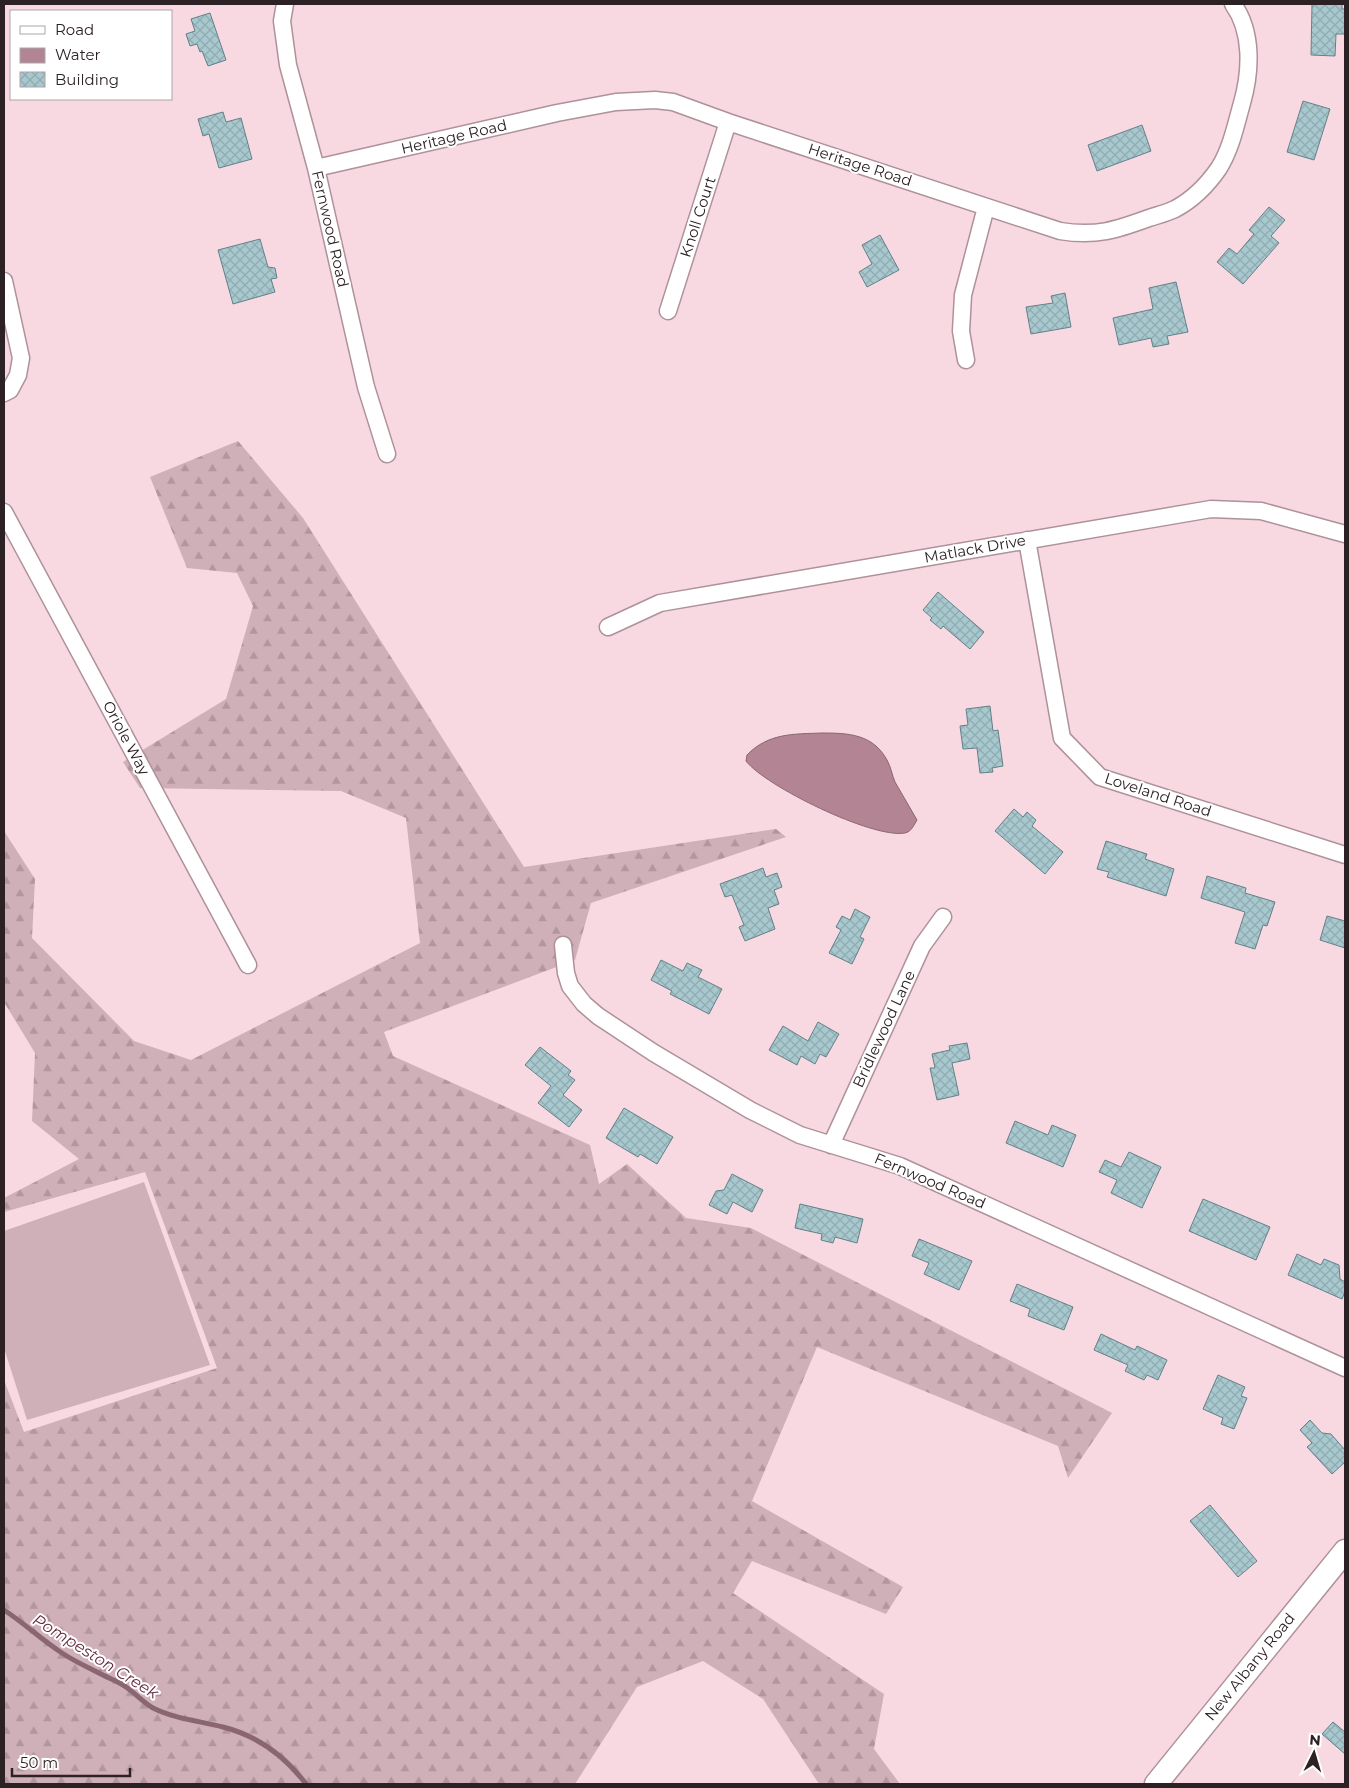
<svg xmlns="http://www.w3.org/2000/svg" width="1349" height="1788" font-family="Montserrat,sans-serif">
<defs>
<pattern id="forest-firs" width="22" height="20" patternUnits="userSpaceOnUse" patternTransform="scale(1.25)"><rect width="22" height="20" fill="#cfafb8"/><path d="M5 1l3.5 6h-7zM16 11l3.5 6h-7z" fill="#b2969e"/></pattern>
<pattern id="building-cross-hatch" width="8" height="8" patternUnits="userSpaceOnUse" patternTransform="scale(1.25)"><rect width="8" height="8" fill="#a7c8ce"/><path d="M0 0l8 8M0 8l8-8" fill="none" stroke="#90acb1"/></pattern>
</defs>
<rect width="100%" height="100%" fill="#f8d9e2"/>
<!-- grass -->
<path fill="#cfafb8" d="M 144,1182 L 210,1365 L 27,1420 L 4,1348 L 4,1231 Z"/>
<!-- forest -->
<path fill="url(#forest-firs)" d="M 238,441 L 303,518 L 524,867 L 776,829 L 786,837 L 591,903 L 575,960 L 384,1032 L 393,1056 L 590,1145 L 599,1184 L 627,1164 L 686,1218 L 751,1228 L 1112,1413 L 1068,1478 L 1058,1446 L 817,1347 L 752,1501 L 903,1587 L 886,1614 L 752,1561 L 733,1593 L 884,1694 L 874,1749 L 900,1784 L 819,1784 L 763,1699 L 703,1661 L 637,1687 L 575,1784 L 4,1784 L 4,1380 L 24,1432 L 217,1368 L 145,1172 L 4,1212 L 4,1198 L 79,1159 L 32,1121 L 35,1053 L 4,1002 L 4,831 L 35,879 L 32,938 L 134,1041 L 191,1060 L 420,943 L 406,818 L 341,791 L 140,788 L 123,762 L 226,699 L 253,606 L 237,573 L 187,568 L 150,477 Z"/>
<!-- water -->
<path fill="#b38493" stroke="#8a6672" d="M 822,733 C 848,733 873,734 887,760 C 891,767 892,775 895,782 C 902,795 910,807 917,820 C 914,825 911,832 905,833 C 873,839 765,786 746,761 L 747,755 C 768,733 794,734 822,733 Z"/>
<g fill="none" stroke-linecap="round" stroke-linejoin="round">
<!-- stream -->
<path stroke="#8a6672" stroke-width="5" d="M 4,1610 C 24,1623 42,1640 62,1653 C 74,1661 87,1667 99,1673 C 108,1678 118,1681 126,1687 C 136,1694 143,1702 153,1708 C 175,1719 200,1721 223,1727 C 258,1736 285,1756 306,1784"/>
</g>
<!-- building -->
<path fill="url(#building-cross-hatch)" stroke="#628187" d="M 1312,4 L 1342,4 L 1342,9 L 1345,9 L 1345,34 L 1336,34 L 1335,56 L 1311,55 Z
M 210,13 L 226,60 L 208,66 L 202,51 L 200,52 L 197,44 L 190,46 L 186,34 L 195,31 L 191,19 Z
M 1303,101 L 1330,109 L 1314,160 L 1287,152 Z
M 223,112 L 226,122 L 241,118 L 252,159 L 219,168 L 209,134 L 203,136 L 198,119 Z
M 1142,125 L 1151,151 L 1097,171 L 1088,145 Z
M 1269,207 L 1285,220 L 1271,236 L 1279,243 L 1243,284 L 1217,262 L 1229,248 L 1237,254 L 1254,234 L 1249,230 Z
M 880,235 L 899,270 L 867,287 L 859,272 L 872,264 L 862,245 Z
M 260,239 L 268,267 L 275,268 L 277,278 L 271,279 L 275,292 L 233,304 L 218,250 Z
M 1176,282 L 1188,332 L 1167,336 L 1169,344 L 1153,347 L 1151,338 L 1119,345 L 1113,318 L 1153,309 L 1149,288 Z
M 1065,293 L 1071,327 L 1031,334 L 1026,307 L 1053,303 L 1051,296 Z
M 938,592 L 984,632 L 970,649 L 943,626 L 941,629 L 930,620 L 932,618 L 923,610 Z
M 990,706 L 993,731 L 998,730 L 1003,766 L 992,768 L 993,772 L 980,773 L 977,748 L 963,749 L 960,726 L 968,725 L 966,709 Z
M 1014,809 L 1023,817 L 1027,812 L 1036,820 L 1032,826 L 1063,852 L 1045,874 L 995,831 Z
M 1106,841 L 1147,854 L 1145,859 L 1174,869 L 1166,896 L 1107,877 L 1109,872 L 1097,869 Z
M 763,868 L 766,877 L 777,873 L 782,887 L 774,890 L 779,904 L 768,908 L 775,929 L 745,941 L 739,927 L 744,925 L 732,895 L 725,897 L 720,884 Z
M 1207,876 L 1246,888 L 1245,893 L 1275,902 L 1267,926 L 1263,925 L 1255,949 L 1235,943 L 1245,912 L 1201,898 Z
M 855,909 L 870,917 L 860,937 L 864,939 L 852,964 L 829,953 L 841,930 L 836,927 L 842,916 L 850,920 Z
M 1327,916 L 1345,921 L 1345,948 L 1320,940 Z
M 661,960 L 683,971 L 687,963 L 702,970 L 698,977 L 722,989 L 709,1014 L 670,994 L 672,991 L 651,980 Z
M 818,1022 L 839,1034 L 826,1057 L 820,1054 L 815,1064 L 801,1056 L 797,1065 L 769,1050 L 783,1026 L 808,1041 Z
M 967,1043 L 970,1059 L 952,1063 L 959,1095 L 937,1100 L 930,1068 L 935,1068 L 932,1054 L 950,1050 L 949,1046 Z
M 540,1047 L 571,1071 L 568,1075 L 575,1080 L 563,1095 L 582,1110 L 569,1127 L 538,1103 L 551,1086 L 525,1065 Z
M 624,1108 L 673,1137 L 657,1164 L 640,1154 L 638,1157 L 606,1138 Z
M 1015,1121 L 1048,1135 L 1052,1125 L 1076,1135 L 1063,1167 L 1006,1143 Z
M 1129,1152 L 1161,1167 L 1142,1208 L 1111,1193 L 1117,1180 L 1099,1172 L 1105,1160 L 1121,1167 Z
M 732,1174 L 763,1190 L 752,1212 L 733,1202 L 727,1214 L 709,1205 L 716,1191 L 724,1190 Z
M 1203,1199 L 1270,1227 L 1256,1260 L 1189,1231 Z
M 800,1204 L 863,1219 L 857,1243 L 835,1237 L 833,1243 L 821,1240 L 822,1234 L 795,1228 Z
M 919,1239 L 972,1261 L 959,1290 L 924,1274 L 929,1263 L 912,1256 Z
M 1297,1254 L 1321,1265 L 1324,1259 L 1339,1265 L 1340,1279 L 1345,1282 L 1345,1292 L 1342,1299 L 1288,1275 Z
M 1017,1284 L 1073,1307 L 1064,1330 L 1028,1316 L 1030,1309 L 1010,1301 Z
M 1101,1334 L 1135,1350 L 1137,1346 L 1167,1360 L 1158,1380 L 1147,1375 L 1144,1380 L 1125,1371 L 1128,1365 L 1094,1350 Z
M 1218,1375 L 1245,1387 L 1241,1396 L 1247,1398 L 1234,1429 L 1221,1424 L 1223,1418 L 1203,1409 Z
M 1310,1420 L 1322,1433 L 1331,1434 L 1345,1450 L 1345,1462 L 1332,1474 L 1307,1447 L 1312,1443 L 1300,1430 Z
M 1210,1505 L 1257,1561 L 1238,1577 L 1190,1521 Z
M 1333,1722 L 1345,1732 L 1345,1754 L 1322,1734 Z"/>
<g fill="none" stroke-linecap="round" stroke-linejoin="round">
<!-- street casing -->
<g stroke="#ae919a" stroke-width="19">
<path id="street" d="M 285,4 L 282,21 L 288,65 L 316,168 L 366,387 L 387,454
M 316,168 L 557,113 L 616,102 L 655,100 L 673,102 L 728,122 L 1060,231 C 1096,237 1116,230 1149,218 C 1158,215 1167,213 1175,209 C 1192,200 1208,184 1219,168 C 1231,149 1236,124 1242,103 C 1251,71 1253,32 1233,4
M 4,281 L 21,358 L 18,375 L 10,390 L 4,393
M 668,311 L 728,122
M 966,360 L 961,331 L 963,295 L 986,207
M 4,512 L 248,965
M 1027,540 L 1062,738 L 1100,777 L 1345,855
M 608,627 L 660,603 L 1211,509 L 1261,511 L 1345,534
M 563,945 L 566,973 L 570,986 L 584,1004 L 598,1016 L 654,1053 L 750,1110 L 800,1135 L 900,1166 L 1345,1368
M 831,1145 L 922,946 L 943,917"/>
</g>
<!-- secondary casing -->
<g stroke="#ae919a" stroke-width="25">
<path id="secondary" d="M 1156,1784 L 1345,1551"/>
</g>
<!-- street -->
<use href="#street" stroke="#fff" stroke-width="16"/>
<!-- secondary -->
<use href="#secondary" stroke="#fff" stroke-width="22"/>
</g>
<g text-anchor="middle" stroke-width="4" stroke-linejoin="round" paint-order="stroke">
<!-- street labels -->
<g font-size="15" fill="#2c2125" stroke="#fff">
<text transform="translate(454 137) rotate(-13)" y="5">Heritage Road</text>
<text transform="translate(860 165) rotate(18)" y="5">Heritage Road</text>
<text transform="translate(698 217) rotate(-72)" y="5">Knoll Court</text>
<text transform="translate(330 229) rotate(77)" y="5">Fernwood Road</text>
<text transform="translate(975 549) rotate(-10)" y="5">Matlack Drive</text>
<text transform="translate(126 738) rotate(62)" y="5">Oriole Way</text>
<text transform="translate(1158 795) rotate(18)" y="5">Loveland Road</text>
<text transform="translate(884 1029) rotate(-65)" y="5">Bridlewood Lane</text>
<text transform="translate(930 1181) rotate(23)" y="5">Fernwood Road</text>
<text transform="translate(1250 1667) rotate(-51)" y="5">New Albany Road</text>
</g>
<!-- water labels -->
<g font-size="16" font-style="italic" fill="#652940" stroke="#fff">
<text transform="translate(96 1656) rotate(32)" y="6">Pompeston Creek</text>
</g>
</g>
<!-- border -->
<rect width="1349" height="1788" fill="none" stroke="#2c2125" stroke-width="10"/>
<!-- legend -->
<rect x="10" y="10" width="162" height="90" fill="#ffffff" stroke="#aba6a8"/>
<rect x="20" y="26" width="25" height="8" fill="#ffffff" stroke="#aba6a8"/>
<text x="55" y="35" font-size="15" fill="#2c2125">Road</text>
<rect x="20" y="48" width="25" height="15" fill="#b38493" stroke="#aba6a8"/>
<text x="55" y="60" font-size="15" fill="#2c2125">Water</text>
<rect x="20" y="72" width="25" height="15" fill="url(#building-cross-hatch)" stroke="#aba6a8"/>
<text x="55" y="85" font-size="15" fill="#2c2125">Building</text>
<!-- north arrow -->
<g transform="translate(1314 1753) rotate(5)" stroke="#ffffff" stroke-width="4" paint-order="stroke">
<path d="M0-4L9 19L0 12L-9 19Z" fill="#2c2125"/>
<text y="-8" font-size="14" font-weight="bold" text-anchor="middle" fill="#2c2125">N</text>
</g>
<!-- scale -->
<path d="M12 1768v8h118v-8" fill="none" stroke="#2c2125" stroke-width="2.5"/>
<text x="20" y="1768" font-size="15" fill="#2c2125" stroke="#ffffff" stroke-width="4" paint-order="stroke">50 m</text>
</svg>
